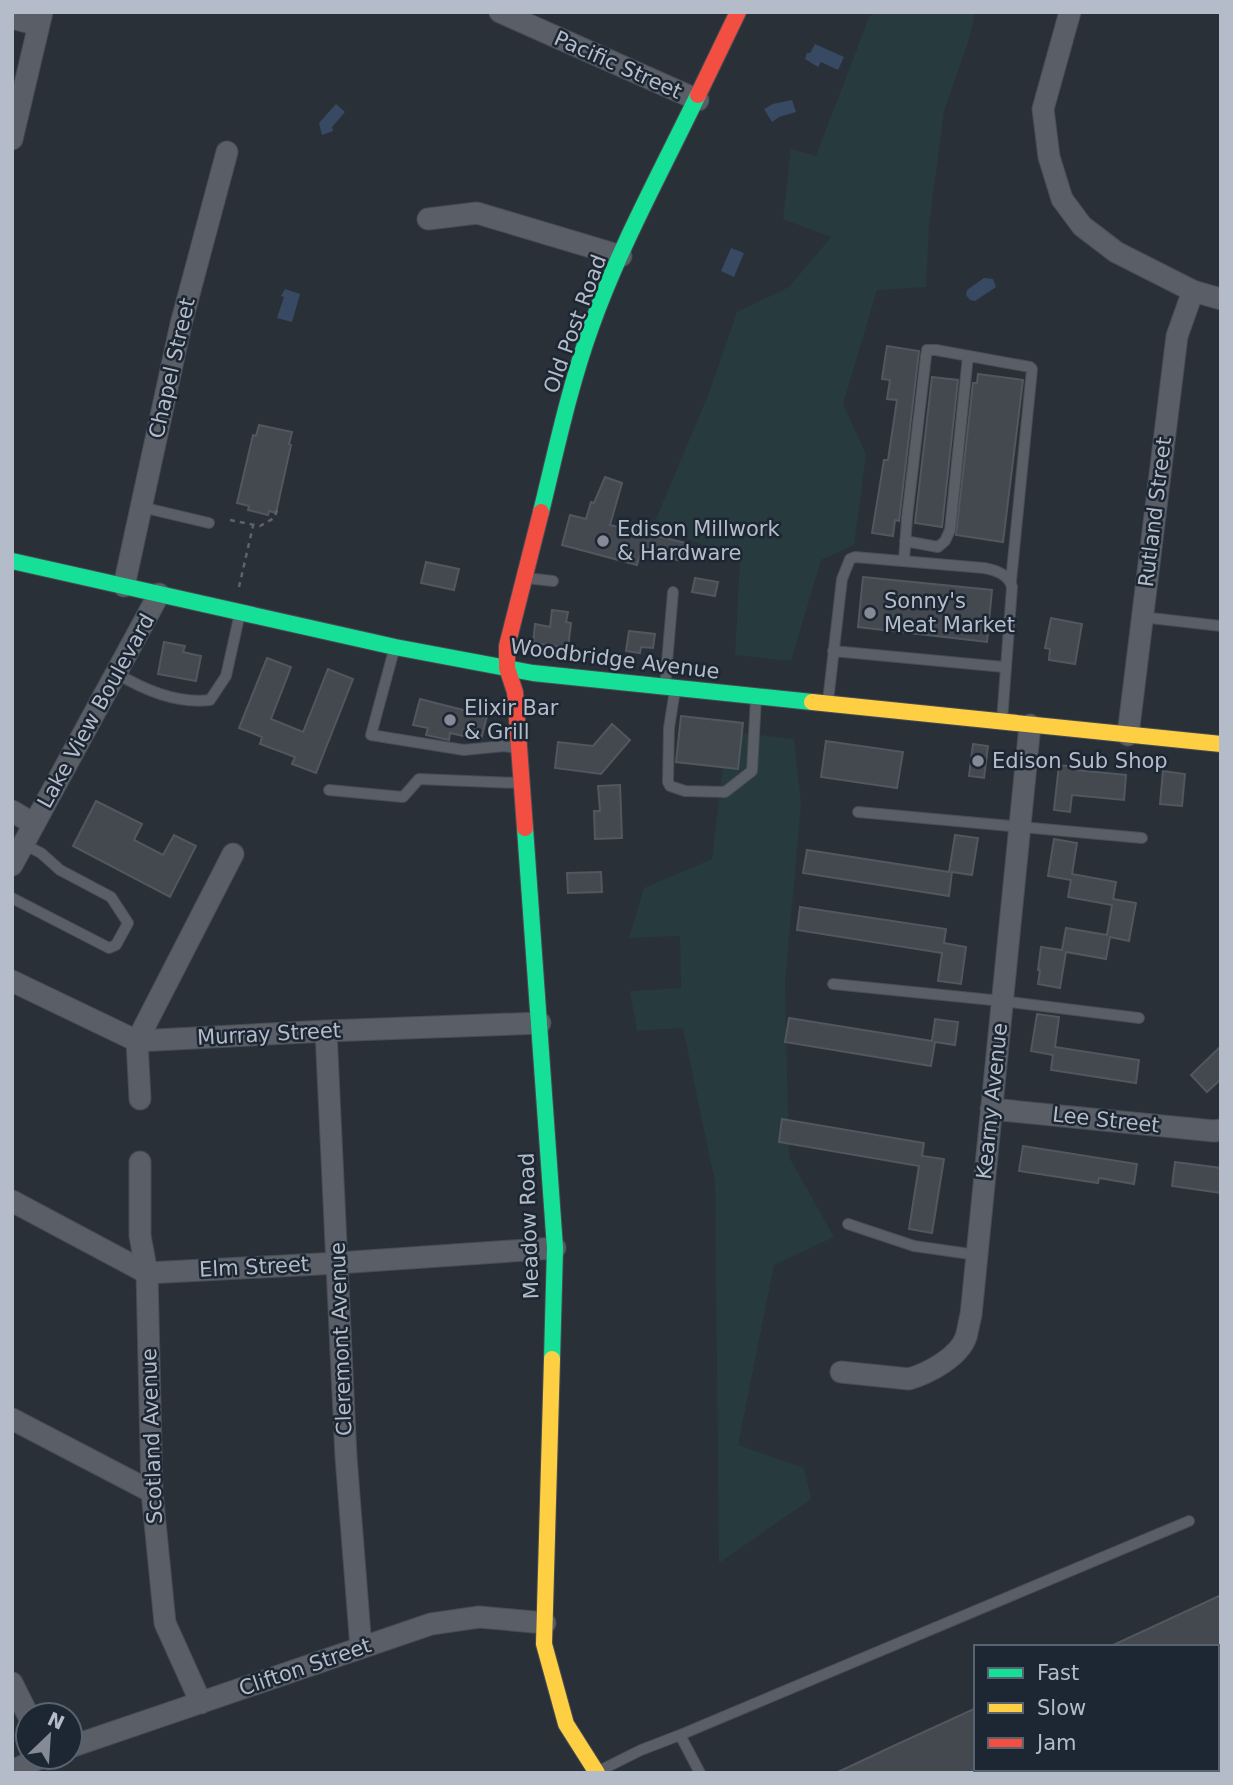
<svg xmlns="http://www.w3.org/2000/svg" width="1233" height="1785" font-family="'DejaVu Sans',sans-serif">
<rect width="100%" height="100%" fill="#2a3038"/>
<!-- green -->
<path fill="#273a3e" d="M 873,12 L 975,12 L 969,39 L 944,111 L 929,225 L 926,287 L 877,290 L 843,404 L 866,454 L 854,545 L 821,560 L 791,661 L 735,655 L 740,559 L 653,526 L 709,393 L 737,312 L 789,287 L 831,237 L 783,219 L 791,149 L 816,156 L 868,20 Z
M 727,731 L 794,739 L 801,805 L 785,982 L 789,1157 L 834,1237 L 774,1265 L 738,1445 L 804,1468 L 811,1499 L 719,1563 L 715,1183 L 683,1028 L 637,1031 L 630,991 L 681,988 L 680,936 L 629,938 L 644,888 L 712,859 Z"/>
<!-- water -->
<path fill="#384963" d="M 815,44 L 844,57 L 838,70 L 821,62 L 818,67 L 805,59 L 807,53 L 810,53 Z
M 792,100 L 796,112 L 779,117 L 772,122 L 764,109 L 773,104 Z
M 336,104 L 345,112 L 332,127 L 333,131 L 322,135 L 319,123 Z
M 731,248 L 744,253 L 734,277 L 721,271 Z
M 984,278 L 993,279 L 996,287 L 975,301 L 970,300 L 966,295 L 967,290 Z
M 285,289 L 300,294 L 292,322 L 277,318 L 284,297 L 281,296 Z"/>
<!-- building -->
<path fill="#444950" stroke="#52575f" stroke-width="2" d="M 887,346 L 919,351 L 899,521 L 895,520 L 893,536 L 872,533 L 884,460 L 888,460 L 897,400 L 887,399 L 890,380 L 882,379 Z
M 978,374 L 1023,380 L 1003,542 L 956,535 L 973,383 L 977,383 Z
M 932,377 L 958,380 L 942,527 L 915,523 Z
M 259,425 L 292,432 L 289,444 L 291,445 L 276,513 L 269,511 L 268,515 L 248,510 L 249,506 L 237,503 L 253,435 L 256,436 Z
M 605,477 L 622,483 L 610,525 L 686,543 L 682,561 L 641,552 L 637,565 L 562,545 L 570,515 L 586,519 L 591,502 L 594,503 Z
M 426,562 L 459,569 L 454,590 L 421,583 Z
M 863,577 L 992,590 L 987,642 L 858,627 Z
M 695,578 L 718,582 L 715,596 L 692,592 Z
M 552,610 L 568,612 L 566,622 L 571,623 L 568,648 L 533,643 L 535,624 L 550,627 Z
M 1051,618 L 1082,624 L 1075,664 L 1049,660 L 1050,649 L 1045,648 Z
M 629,631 L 655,634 L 653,648 L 641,647 L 640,653 L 626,651 Z
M 164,642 L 185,646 L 183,652 L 201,656 L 196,681 L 158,674 Z
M 267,658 L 291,667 L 271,719 L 303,732 L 328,669 L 353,679 L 316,773 L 292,764 L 295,757 L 260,744 L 262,737 L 239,728 Z
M 420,699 L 487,716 L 481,740 L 450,733 L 449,740 L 426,735 L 428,728 L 413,725 Z
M 681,716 L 743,723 L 738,769 L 676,762 Z
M 612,724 L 630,740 L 601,774 L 555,768 L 558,742 L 593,746 Z
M 826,741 L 903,752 L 897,788 L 821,777 Z
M 973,744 L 988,746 L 984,778 L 969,776 Z
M 1059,765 L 1076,767 L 1075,770 L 1126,775 L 1124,800 L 1072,795 L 1070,812 L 1054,810 Z
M 1163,771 L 1185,774 L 1182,806 L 1160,804 Z
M 620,785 L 622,838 L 595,839 L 594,811 L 600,811 L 598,786 Z
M 96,801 L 142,824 L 134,840 L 163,855 L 174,835 L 196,846 L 170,897 L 73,846 Z
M 955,835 L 978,838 L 972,875 L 952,872 L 949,896 L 803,873 L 807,850 L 949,872 Z
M 1054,839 L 1077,843 L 1072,874 L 1116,882 L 1113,899 L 1136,903 L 1129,941 L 1110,937 L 1106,959 L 1066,952 L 1060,988 L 1038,984 L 1040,970 L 1038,970 L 1041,947 L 1062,950 L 1066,928 L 1107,935 L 1112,905 L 1068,897 L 1071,880 L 1048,876 Z
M 601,872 L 602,892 L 568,893 L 567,873 Z
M 800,907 L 946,929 L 944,943 L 966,947 L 961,984 L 938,981 L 942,953 L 797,930 Z
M 1037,1014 L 1059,1017 L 1055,1047 L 1139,1060 L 1136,1083 L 1051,1070 L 1053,1055 L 1031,1051 Z
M 789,1018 L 932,1041 L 935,1019 L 958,1022 L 955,1045 L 935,1042 L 931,1066 L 785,1042 Z
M 1221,1046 L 1221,1079 L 1207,1092 L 1191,1075 Z
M 782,1119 L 924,1143 L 922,1156 L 944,1159 L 932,1233 L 909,1229 L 919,1166 L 779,1142 Z
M 1023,1146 L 1137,1164 L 1134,1184 L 1099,1178 L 1098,1183 L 1019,1171 Z
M 1175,1162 L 1221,1168 L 1221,1193 L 1172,1186 Z
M 1221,1595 L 1221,1647 L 1109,1647 Z
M 976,1708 L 976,1773 L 836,1773 L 889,1748 Z"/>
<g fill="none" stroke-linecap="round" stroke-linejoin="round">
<!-- lane casing -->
<g stroke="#484c53" stroke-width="12">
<path id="lane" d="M 141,507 L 209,523
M 905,541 L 938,547 L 945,541 L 950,530 L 968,356
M 904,561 L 907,518 L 926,356 L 927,350 L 936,350 L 1030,367 L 1032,369 L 1011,581
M 526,578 L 553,581
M 1142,617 L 1221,626
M 394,650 L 371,735 L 464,750 L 504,746 L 517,748
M 833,651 L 1004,667
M 116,673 C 144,690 177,704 210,700 L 226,676 L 240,613
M 665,686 L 673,592
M 675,690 L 669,728 L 668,782 L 670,786 L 685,791 L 725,792 L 752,771 L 756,698
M 828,701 L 842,579 L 850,559 L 855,557 L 984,568 C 996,570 1009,575 1012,587 L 1002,721
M 329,790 L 403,797 L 419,779 L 519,783
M 858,812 L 1142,838
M 12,898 L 109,948 L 116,945 L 128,923 L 111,897 L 60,870 L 41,853 L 23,844
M 833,984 L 1002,1001 L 1139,1018
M 848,1224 L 914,1246 L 977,1255
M 680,1735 L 1189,1521
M 597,1772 L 641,1750 L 680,1735 L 700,1773"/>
</g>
<!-- street casing -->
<g stroke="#484c53" stroke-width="23">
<path id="street" d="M 500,12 L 698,100
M 1070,12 L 1043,109 L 1049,157 L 1062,199 L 1082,226 L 1116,252 L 1193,291 L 1221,299
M 12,18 L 38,25
M 12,139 L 42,12
M 428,219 L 477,213 L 621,256
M 124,586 L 181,324 L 227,152
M 1128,735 L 1177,336 L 1193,291
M 12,811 L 34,824
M 12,865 L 159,594
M 12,981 L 137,1041 L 326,1031 L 540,1023
M 326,1031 L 346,1457 L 361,1648
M 140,1099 L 137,1041 L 233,854
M 991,1109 L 1214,1131 L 1221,1130
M 140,1162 L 140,1236 L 147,1273 L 152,1492 L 165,1623 L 201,1703
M 12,1201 L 147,1273 L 338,1263 L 555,1248
M 841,1372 L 909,1379 C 929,1373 959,1357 966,1337 C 968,1330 969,1322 971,1315 L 1030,725
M 12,1419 L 152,1492
M 12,1683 L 28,1715
M 70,1747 L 431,1624 L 479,1617 L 545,1623
M 12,1771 L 42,1757"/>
</g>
<!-- fast casing -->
<g stroke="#484c53" stroke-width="18">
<path id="fast" d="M 541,512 C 556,451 569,388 591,327 C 619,248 661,172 698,95
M 12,561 L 395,647 L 533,673 L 812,702
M 525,828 L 555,1248 L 552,1359"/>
</g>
<!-- slow casing -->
<g stroke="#484c53" stroke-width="18">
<path id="slow" d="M 812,702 L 1221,744
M 552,1359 L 544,1644 L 566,1724 L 597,1773"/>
</g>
<!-- jam casing -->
<g stroke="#484c53" stroke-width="18">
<path id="jam" d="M 698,95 L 738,12
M 525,828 L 515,692 L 507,668 L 507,646 L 541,512"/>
</g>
<!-- path -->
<path stroke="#5d636a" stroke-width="2.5" stroke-dasharray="5 5" stroke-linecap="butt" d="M 230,520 L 260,526 L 274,518 L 278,508
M 239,587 L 253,526"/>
<!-- lane -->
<use href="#lane" stroke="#5a5e66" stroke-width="10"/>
<!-- street -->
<use href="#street" stroke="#5a5e66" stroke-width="21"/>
<!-- fast -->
<use href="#fast" stroke="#16e098" stroke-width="16"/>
<!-- slow -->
<use href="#slow" stroke="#ffcf43" stroke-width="16"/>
<!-- jam -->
<use href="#jam" stroke="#f24e42" stroke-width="16"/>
</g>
<!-- markers -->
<g fill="#848b96" stroke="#1d2633" stroke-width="2.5">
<circle cx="603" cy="541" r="7"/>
<circle cx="870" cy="613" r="7"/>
<circle cx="450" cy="720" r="7"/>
<circle cx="978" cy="761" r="7"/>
</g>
<g text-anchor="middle" stroke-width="5" stroke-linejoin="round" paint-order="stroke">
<!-- street labels -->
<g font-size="21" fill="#b4bcc9" stroke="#1d2633">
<text transform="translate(618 65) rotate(24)" y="7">Pacific Street</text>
<text transform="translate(575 324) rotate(-70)" y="7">Old Post Road</text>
<text transform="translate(172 368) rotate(-77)" y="7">Chapel Street</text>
<text transform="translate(1155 512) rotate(-83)" y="7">Rutland Street</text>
<text transform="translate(615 659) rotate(7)" y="7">Woodbridge Avenue</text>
<text transform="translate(96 711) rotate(-61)" y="7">Lake View Boulevard</text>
<text transform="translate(269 1034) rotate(-3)" y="7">Murray Street</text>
<text transform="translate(992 1101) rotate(-84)" y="7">Kearny Avenue</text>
<text transform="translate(1106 1120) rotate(6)" y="7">Lee Street</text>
<text transform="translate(529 1226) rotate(-92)" y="7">Meadow Road</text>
<text transform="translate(254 1267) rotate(-3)" y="7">Elm Street</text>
<text transform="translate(341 1339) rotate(-92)" y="7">Cleremont Avenue</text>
<text transform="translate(152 1436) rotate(-92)" y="7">Scotland Avenue</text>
<text transform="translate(305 1667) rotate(-19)" y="7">Clifton Street</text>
</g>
<!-- poi labels -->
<g font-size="21" fill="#b4bcc9" stroke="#1d2633" text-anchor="start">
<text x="617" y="536">Edison Millwork<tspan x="617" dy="24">&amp; Hardware</tspan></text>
<text x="884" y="608">Sonny's<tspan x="884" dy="24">Meat Market</tspan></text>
<text x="464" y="715">Elixir Bar<tspan x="464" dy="24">&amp; Grill</tspan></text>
<text x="992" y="768">Edison Sub Shop</text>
</g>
</g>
<!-- border -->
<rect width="1233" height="1785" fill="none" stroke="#b4bcc9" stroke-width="28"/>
<!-- legend -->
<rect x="974" y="1645" width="245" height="126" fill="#1d2633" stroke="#59626f" stroke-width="2"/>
<rect x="988" y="1668" width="35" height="10" fill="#16e098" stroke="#59626f" stroke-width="2"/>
<text x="1037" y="1680" font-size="21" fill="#b4bcc9">Fast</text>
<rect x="988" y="1703" width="35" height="10" fill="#ffcf43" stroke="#59626f" stroke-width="2"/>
<text x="1037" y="1715" font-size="21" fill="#b4bcc9">Slow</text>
<rect x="988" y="1738" width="35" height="10" fill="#f24e42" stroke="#59626f" stroke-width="2"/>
<text x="1037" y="1750" font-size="21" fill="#b4bcc9">Jam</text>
<!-- north arrow -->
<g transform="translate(49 1736) rotate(25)"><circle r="33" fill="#1d2633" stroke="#59626f" stroke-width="2"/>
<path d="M0-5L12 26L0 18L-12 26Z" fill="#848b96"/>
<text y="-10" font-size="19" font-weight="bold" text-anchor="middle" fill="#b4bcc9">N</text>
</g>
</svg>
